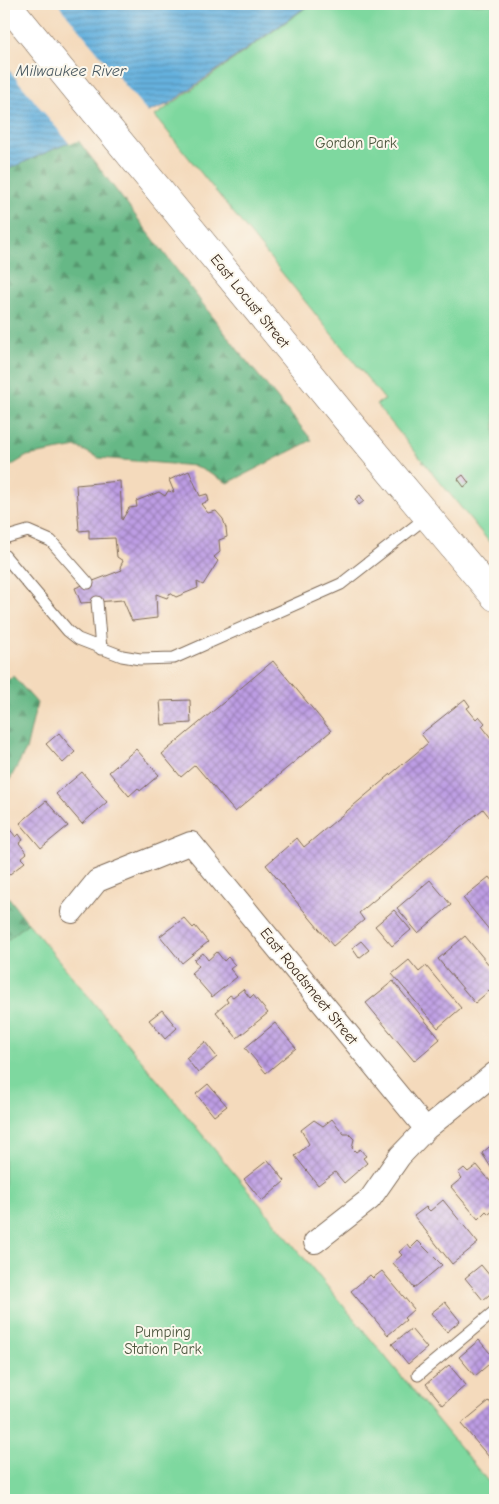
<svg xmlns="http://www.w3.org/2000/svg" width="499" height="1504" font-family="'Comic Neue',sans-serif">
<defs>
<pattern id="forest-firs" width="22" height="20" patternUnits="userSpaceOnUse" patternTransform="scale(1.25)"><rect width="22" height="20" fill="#66b886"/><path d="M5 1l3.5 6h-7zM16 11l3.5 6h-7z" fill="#55966d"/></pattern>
<pattern id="water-rules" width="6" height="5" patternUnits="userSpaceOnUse" patternTransform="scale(1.25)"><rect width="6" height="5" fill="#65b1de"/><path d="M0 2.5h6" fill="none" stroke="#5490b3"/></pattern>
<pattern id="building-cross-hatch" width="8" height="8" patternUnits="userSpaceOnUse" patternTransform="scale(1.25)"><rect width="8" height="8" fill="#bd9de4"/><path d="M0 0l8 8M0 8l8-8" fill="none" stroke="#9b80b8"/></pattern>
</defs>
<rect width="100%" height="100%" fill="#fbf7ec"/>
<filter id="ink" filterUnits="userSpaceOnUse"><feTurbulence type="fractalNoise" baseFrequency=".02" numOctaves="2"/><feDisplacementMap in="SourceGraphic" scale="10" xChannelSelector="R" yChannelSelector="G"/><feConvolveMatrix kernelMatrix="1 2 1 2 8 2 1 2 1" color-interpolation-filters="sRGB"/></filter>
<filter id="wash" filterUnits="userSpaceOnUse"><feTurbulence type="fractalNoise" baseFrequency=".0096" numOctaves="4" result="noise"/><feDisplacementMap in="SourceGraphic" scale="20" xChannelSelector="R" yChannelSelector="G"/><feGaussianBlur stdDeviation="1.12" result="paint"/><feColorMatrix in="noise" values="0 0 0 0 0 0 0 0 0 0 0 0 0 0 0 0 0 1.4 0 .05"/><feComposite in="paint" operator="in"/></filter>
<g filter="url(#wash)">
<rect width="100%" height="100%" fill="#f4dabc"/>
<!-- forest -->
<path fill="url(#forest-firs)" stroke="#507152" d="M 77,139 L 244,358 L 312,440 L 228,483 L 195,466 L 99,458 L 77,447 L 27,456 L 4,470 L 4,171 Z
M 13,676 L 37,703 L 26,750 L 4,790 L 4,683 Z
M 4,891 L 28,923 L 4,943 Z"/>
<!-- park -->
<path fill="#7ed89f" stroke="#5c815e" d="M 311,4 L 495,4 L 495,549 L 376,404 L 385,400 L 155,116 Z
M 28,923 L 495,1490 L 495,1500 L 4,1500 L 4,943 Z"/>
<!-- water -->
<path fill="url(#water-rules)" stroke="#506e7e" d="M 4,4 L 310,4 L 169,104 L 77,139 L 4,171 Z"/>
<!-- pier -->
<path fill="#f4dabc" d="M 4,4 L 58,4 L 149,114 L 70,144 L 4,64 Z"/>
<g id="blocks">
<!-- building -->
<path fill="url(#building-cross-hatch)" d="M 189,471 L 200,496 L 207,494 L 209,501 L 201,504 L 208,513 L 216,511 L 223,519 L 226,528 L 227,537 L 219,540 L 220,552 L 214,557 L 218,561 L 203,585 L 197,582 L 198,588 L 176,597 L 170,593 L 167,598 L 156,594 L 157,618 L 132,621 L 123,600 L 81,603 L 75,588 L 122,570 L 120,567 L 123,561 L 117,557 L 115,538 L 89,539 L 89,530 L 79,531 L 76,485 L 120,481 L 122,520 L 129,508 L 137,507 L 136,501 L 159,492 L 165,496 L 168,491 L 174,492 L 169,480 Z
M 463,475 L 469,483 L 464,487 L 458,479 Z
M 360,495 L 364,501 L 359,505 L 355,499 Z
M 273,661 L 331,731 L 235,812 L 195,765 L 181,777 L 162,754 Z
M 465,699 L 470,706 L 467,708 L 476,719 L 479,716 L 485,723 L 482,726 L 491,738 L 495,735 L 495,815 L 491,819 L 483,809 L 359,913 L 364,920 L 333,946 L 266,865 L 297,838 L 304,847 L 428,743 L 421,734 Z
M 190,700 L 191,723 L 162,725 L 160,701 Z
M 59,733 L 75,752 L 63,763 L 46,744 Z
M 136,749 L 159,775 L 140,791 L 138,788 L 129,796 L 109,772 Z
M 82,772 L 107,802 L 82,824 L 56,794 Z
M 46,801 L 68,826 L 41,848 L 20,823 Z
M 7,826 L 16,837 L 19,834 L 23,840 L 19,843 L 27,853 L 21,858 L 25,862 L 5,878 L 4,828 Z
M 489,877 L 495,885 L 495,937 L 463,898 Z
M 430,880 L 451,905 L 418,933 L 397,908 Z
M 394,910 L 411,930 L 392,946 L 375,926 Z
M 184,918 L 193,928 L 195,926 L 208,942 L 182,963 L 160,936 Z
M 465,936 L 495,972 L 495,990 L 491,993 L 489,991 L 475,1003 L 438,959 Z
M 361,941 L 369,950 L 359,958 L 352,948 Z
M 217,952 L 224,961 L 228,957 L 235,965 L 230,969 L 237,977 L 212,997 L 191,973 L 199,966 L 194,960 L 203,953 L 208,960 Z
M 409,960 L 419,972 L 426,966 L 461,1008 L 438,1028 L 392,974 Z
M 393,981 L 440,1039 L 414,1061 L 366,1003 Z
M 243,989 L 250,998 L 253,995 L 268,1013 L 237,1038 L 216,1012 L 228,1002 L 226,999 L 230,995 L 233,997 Z
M 162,1010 L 177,1028 L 165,1039 L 149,1020 Z
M 275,1023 L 296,1048 L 266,1073 L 245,1048 Z
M 205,1042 L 217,1057 L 198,1073 L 186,1058 Z
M 208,1084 L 227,1106 L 214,1116 L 196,1094 Z
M 332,1119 L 344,1134 L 349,1134 L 354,1139 L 352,1148 L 356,1152 L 360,1149 L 366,1156 L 363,1158 L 367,1163 L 344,1183 L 335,1172 L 318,1185 L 295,1156 L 309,1144 L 301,1130 L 314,1120 L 323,1126 Z
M 495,1142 L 495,1174 L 482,1153 Z
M 268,1160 L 285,1181 L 262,1201 L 244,1179 Z
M 477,1165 L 495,1187 L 495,1209 L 489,1214 L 486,1211 L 478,1219 L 451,1187 L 462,1178 L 458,1173 L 464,1168 L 468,1172 Z
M 443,1200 L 478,1243 L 452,1264 L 414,1216 L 426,1207 L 430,1211 Z
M 418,1241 L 442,1265 L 414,1288 L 393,1263 L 402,1255 L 399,1252 L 408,1244 L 411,1248 Z
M 481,1265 L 495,1282 L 495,1290 L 483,1300 L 465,1278 Z
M 382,1271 L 414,1309 L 404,1318 L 406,1320 L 388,1335 L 351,1291 L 370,1275 L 373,1278 Z
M 445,1302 L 460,1321 L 447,1332 L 431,1313 Z
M 411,1329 L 427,1348 L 408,1364 L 392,1344 Z
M 479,1340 L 495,1359 L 475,1376 L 459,1357 Z
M 449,1365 L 466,1385 L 443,1405 L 426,1384 Z
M 489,1401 L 495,1409 L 495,1464 L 461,1424 Z"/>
</g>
</g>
<g filter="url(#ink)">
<use href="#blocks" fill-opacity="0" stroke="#7c6855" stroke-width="1"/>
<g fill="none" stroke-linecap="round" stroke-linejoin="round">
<!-- lane casing -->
<g stroke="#7c6855" stroke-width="13">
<path id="lane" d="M 4,538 L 28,531 L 51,541 L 88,583
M 4,555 L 68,631 L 78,639 L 122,656 L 140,659 L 174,658 L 341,584 L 428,516
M 97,602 L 101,649
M 418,1375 L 495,1311"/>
</g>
<!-- street casing -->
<g stroke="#7c6855" stroke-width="24">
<path id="street" d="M 72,912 L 97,881 L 191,843 L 426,1129
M 315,1242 L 370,1199 L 400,1156 L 426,1129 L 495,1073"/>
</g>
<!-- secondary casing -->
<g stroke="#7c6855" stroke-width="29">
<path id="secondary" d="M 7,4 L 347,420 L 495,597"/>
</g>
<!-- lane -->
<use href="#lane" stroke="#fff" stroke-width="11"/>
<!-- street -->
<use href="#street" stroke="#fff" stroke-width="22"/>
<!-- secondary -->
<use href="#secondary" stroke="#fff" stroke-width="28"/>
</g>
</g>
<g text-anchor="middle" stroke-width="4" stroke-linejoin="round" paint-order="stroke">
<!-- park labels -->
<g font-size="15" fill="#4c563e" stroke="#fbf7ec">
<text x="356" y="148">Gordon Park</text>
<text x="163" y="1337">Pumping<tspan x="163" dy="17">Station Park</tspan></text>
</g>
<!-- street labels -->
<g font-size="15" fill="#3b2a1e" stroke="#fbf7ec">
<text transform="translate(250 301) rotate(51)" y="5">East Locust Street</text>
<text transform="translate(309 986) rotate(51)" y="5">East Roadsmeet Street</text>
</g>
<!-- water labels -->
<g font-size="16" font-style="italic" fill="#4a5961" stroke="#fbf7ec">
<text x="71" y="76">Milwaukee River</text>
</g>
</g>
<!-- margin -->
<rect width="499" height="1504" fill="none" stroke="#fbf7ec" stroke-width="20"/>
</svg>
